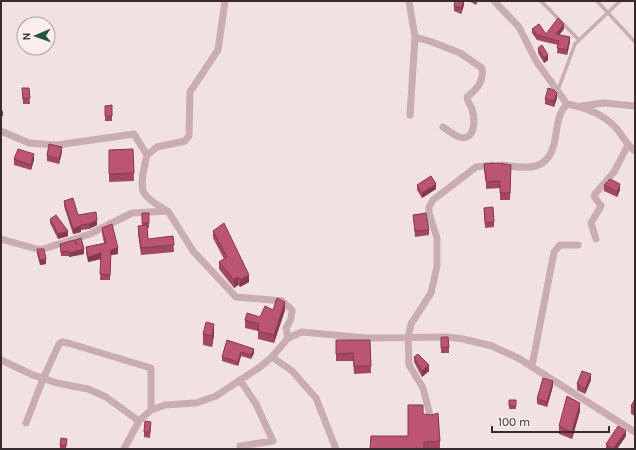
<svg xmlns="http://www.w3.org/2000/svg" width="636" height="450" font-family="Karla,sans-serif">
<rect width="100%" height="100%" fill="#f1e1e1"/>
<g fill="none" stroke-linecap="round" stroke-linejoin="round">
<!-- service -->
<path stroke="#c9adb0" stroke-width="3.5" d="M 541,1 L 579,40
M 597,1 L 635,42
M 558,90 L 575,44 L 620,1"/>
<!-- minor -->
<path stroke="#c9adb0" stroke-width="7" d="M 409,1 L 415,37 L 410,115
M 494,1 L 519,27 L 536,61 L 567,104
M 415,37 L 432,42 L 460,53 L 482,68 C 484,82 477,89 467,97 C 467,102 470,104 472,109 C 475,119 476,142 459,137 C 454,135 448,130 443,127
M 567,104 C 583,107 603,114 615,127 C 623,135 626,145 635,151
M 581,106 L 604,103 L 635,106
M 1,131 L 29,143 L 57,145 L 134,134 L 147,155 C 145,164 139,185 144,193 C 149,201 160,206 167,211
M 147,155 L 157,147 L 185,141 L 189,136 L 190,92 L 218,50 L 225,1
M 502,165 C 533,170 552,170 556,133 C 558,122 559,112 567,104
M 1,239 L 40,250 L 90,234 L 132,213 L 168,211 L 193,251 L 236,297 L 282,301 L 292,310 L 291,319 L 286,328 L 288,338
M 596,239 L 591,223 L 601,206 L 594,196 L 595,194 L 614,172 L 628,145
M 272,357 L 292,371 L 316,398 L 336,449
M 1,360 L 33,375 L 57,383 L 88,389 L 106,397 L 139,421
M 532,366 L 554,252 L 560,245 L 578,245
M 240,380 L 256,404 L 273,441 L 240,446
M 431,419 L 423,388 L 409,365 L 408,338 L 411,324 L 431,293 L 437,266 L 437,238 L 429,213 L 429,207 L 433,200 L 476,167 L 492,165
M 26,423 L 43,379 L 59,344 L 62,342 L 68,343 L 151,368 L 151,410
M 124,449 L 139,421 L 151,410 L 165,405 L 196,403 L 216,396 L 260,367 L 272,357 L 288,338 L 302,332 L 366,338 L 448,337 L 463,339 L 492,346 L 518,358 L 635,432"/>
</g>
<!-- wall -->
<path fill="#a24864" d="M 464,1 L 464,5 L 461,14 L 454,11 L 454,6 Z
M 469,1 L 478,1 L 476,5 Z
M 532,29 L 546,34 L 564,29 L 559,34 L 570,42 L 567,55 L 557,53 L 558,45 L 537,40 L 532,33 Z
M 538,48 L 548,60 L 544,63 L 538,53 Z
M 22,88 L 29,88 L 30,104 L 23,104 Z
M 557,98 L 554,107 L 545,104 L 545,99 Z
M 112,105 L 112,121 L 105,121 L 105,106 Z
M 133,149 L 134,181 L 109,182 L 109,150 Z
M 62,152 L 59,164 L 47,161 L 47,156 Z
M 14,159 L 34,160 L 31,170 L 14,165 Z
M 484,164 L 511,172 L 510,200 L 500,200 L 500,188 L 486,189 L 486,180 L 485,180 Z
M 417,185 L 436,189 L 422,198 L 417,190 Z
M 604,185 L 620,190 L 617,197 L 604,191 Z
M 64,201 L 78,215 L 97,225 L 89,229 L 81,230 L 81,232 L 73,234 L 64,206 Z
M 484,208 L 494,222 L 494,227 L 485,228 Z
M 142,213 L 149,213 L 149,228 L 147,228 L 148,239 L 173,236 L 174,252 L 141,255 L 138,234 L 138,226 L 142,226 Z
M 413,215 L 429,230 L 429,235 L 415,237 Z
M 50,219 L 68,236 L 58,239 L 50,223 Z
M 102,228 L 118,254 L 111,255 L 110,280 L 100,280 L 101,259 L 88,262 L 86,253 L 86,247 L 104,243 L 102,233 Z
M 213,231 L 249,282 L 240,287 L 238,285 L 234,288 L 219,269 L 219,262 L 224,259 L 213,238 Z
M 75,240 L 84,254 L 69,257 L 69,256 L 61,256 L 60,244 L 75,243 Z
M 37,249 L 46,264 L 40,265 L 37,254 Z
M 273,310 L 285,310 L 274,343 L 258,339 L 258,331 L 245,328 L 245,320 L 260,317 Z
M 203,334 L 214,335 L 212,347 L 203,345 Z
M 441,337 L 449,347 L 449,353 L 441,353 Z
M 227,340 L 254,353 L 251,359 L 241,356 L 238,366 L 222,361 L 222,357 Z
M 336,340 L 370,340 L 371,373 L 354,374 L 353,361 L 336,361 Z
M 414,357 L 429,371 L 422,377 L 414,362 Z
M 591,380 L 585,394 L 577,390 L 577,384 Z
M 553,386 L 547,407 L 537,404 L 537,399 Z
M 635,399 L 635,416 L 631,414 L 631,406 Z
M 509,400 L 516,400 L 516,409 L 509,409 Z
M 580,411 L 572,439 L 559,434 L 559,426 Z
M 423,414 L 440,441 L 440,449 L 370,449 L 408,436 Z
M 151,427 L 150,438 L 144,437 L 144,432 Z
M 626,436 L 617,449 L 606,449 L 606,444 Z
M 67,442 L 66,449 L 60,448 L 60,445 Z"/>
<!-- shaded-wall -->
<path fill="#843b51" d="M 464,1 L 464,5 L 461,14 L 461,8 Z
M 564,24 L 564,29 L 556,39 L 556,34 Z
M 570,37 L 570,42 L 567,55 L 567,50 Z
M 548,55 L 548,60 L 544,63 L 544,58 Z
M 557,93 L 557,98 L 554,107 L 554,101 Z
M 3,110 L 3,115 L 1,119 L 1,114 Z
M 62,147 L 62,152 L 59,164 L 59,159 Z
M 34,154 L 34,160 L 31,170 L 31,165 Z
M 436,184 L 436,189 L 422,198 L 422,193 Z
M 620,184 L 620,190 L 617,197 L 617,192 Z
M 97,220 L 97,225 L 89,229 L 89,224 Z
M 81,226 L 81,232 L 73,234 L 73,229 Z
M 68,231 L 68,236 L 58,239 L 58,234 Z
M 118,248 L 118,254 L 111,255 L 110,280 L 111,250 Z
M 84,249 L 84,254 L 69,257 L 69,253 Z
M 101,253 L 101,259 L 88,262 L 88,257 Z
M 46,259 L 46,264 L 40,265 L 40,260 Z
M 249,275 L 249,282 L 240,287 L 240,280 Z
M 238,277 L 238,285 L 234,288 L 234,280 Z
M 285,302 L 285,310 L 274,343 L 274,335 Z
M 214,324 L 214,335 L 212,347 L 212,336 Z
M 254,349 L 254,353 L 251,359 L 251,355 Z
M 241,352 L 241,356 L 238,366 L 238,362 Z
M 429,365 L 429,371 L 422,377 L 422,371 Z
M 591,374 L 591,380 L 585,394 L 585,389 Z
M 553,381 L 553,386 L 547,407 L 547,402 Z
M 580,403 L 580,411 L 572,439 L 572,432 Z
M 626,431 L 626,436 L 617,449 L 613,449 Z"/>
<!-- building -->
<path fill="#bc5474" stroke="#843b51" d="M 455,1 L 464,1 L 461,8 L 454,6 Z
M 558,18 L 564,24 L 556,34 L 570,37 L 567,50 L 557,48 L 559,41 L 537,35 L 532,29 L 539,24 L 546,34 Z
M 542,45 L 548,55 L 544,58 L 538,48 Z
M 22,88 L 29,88 L 30,98 L 23,99 Z
M 548,88 L 554,90 L 557,93 L 554,101 L 545,99 Z
M 112,105 L 112,116 L 105,116 L 105,106 Z
M 49,144 L 62,147 L 59,159 L 47,156 Z
M 18,149 L 34,154 L 31,165 L 14,159 Z
M 133,149 L 134,173 L 109,174 L 109,150 Z
M 498,163 L 511,165 L 510,193 L 500,193 L 500,181 L 486,182 L 486,173 L 485,173 L 484,164 Z
M 431,176 L 436,184 L 422,193 L 417,185 Z
M 610,179 L 620,184 L 617,192 L 604,185 Z
M 73,198 L 78,215 L 96,212 L 97,220 L 89,224 L 81,225 L 81,226 L 73,229 L 64,201 Z
M 493,207 L 494,222 L 485,223 L 484,208 Z
M 142,213 L 149,213 L 149,223 L 142,223 Z
M 426,213 L 429,230 L 415,231 L 413,215 Z
M 56,215 L 68,231 L 58,234 L 50,219 Z
M 224,223 L 249,275 L 240,280 L 238,277 L 234,280 L 219,262 L 227,257 L 213,231 Z
M 112,224 L 118,248 L 111,250 L 110,275 L 100,274 L 101,253 L 88,257 L 86,247 L 106,243 L 102,228 Z
M 147,225 L 148,239 L 173,236 L 174,245 L 141,248 L 138,226 Z
M 81,238 L 84,249 L 69,253 L 69,251 L 61,252 L 60,244 L 74,240 L 77,245 L 75,240 Z
M 37,249 L 44,249 L 46,259 L 40,260 Z
M 277,298 L 285,302 L 274,335 L 258,331 L 259,324 L 245,320 L 247,313 L 260,317 L 265,306 L 273,310 Z
M 206,322 L 214,324 L 212,336 L 203,334 Z
M 441,337 L 448,337 L 449,347 L 441,348 Z
M 227,340 L 254,349 L 251,355 L 241,352 L 238,362 L 222,357 Z
M 336,340 L 370,340 L 371,366 L 354,366 L 353,353 L 336,354 Z
M 418,354 L 429,365 L 422,371 L 414,357 Z
M 582,371 L 591,374 L 585,389 L 577,384 Z
M 543,378 L 553,381 L 547,402 L 537,399 Z
M 567,396 L 580,403 L 572,432 L 559,426 Z
M 635,399 L 635,408 L 631,406 Z
M 509,400 L 516,400 L 516,406 L 509,406 Z
M 408,405 L 423,405 L 423,414 L 432,415 L 438,413 L 440,441 L 424,442 L 424,449 L 370,449 L 371,436 L 408,436 Z
M 145,421 L 151,422 L 150,432 L 144,432 Z
M 618,426 L 626,431 L 613,449 L 606,444 Z
M 61,438 L 67,439 L 66,446 L 60,445 Z"/>
<!-- border -->
<rect width="636" height="450" fill="none" stroke="#382b2e" stroke-width="4"/>
<!-- north arrow -->
<g transform="translate(36 36) rotate(268)"><circle r="19" fill="#f9eded" stroke="#ac9fa1"/>
<path d="M0-3L7 15L0 10L-7 15Z" fill="#24563e"/>
<text y="-6" font-size="11" font-weight="bold" text-anchor="middle" fill="#382b2e">N</text>
</g>
<!-- scale -->
<path d="M492 426v6h117v-6" fill="none" stroke="#382b2e" stroke-width="2"/>
<text x="498" y="426" font-size="12" fill="#382b2e" stroke="#f9eded" stroke-width="3" paint-order="stroke">100 m</text>
</svg>
